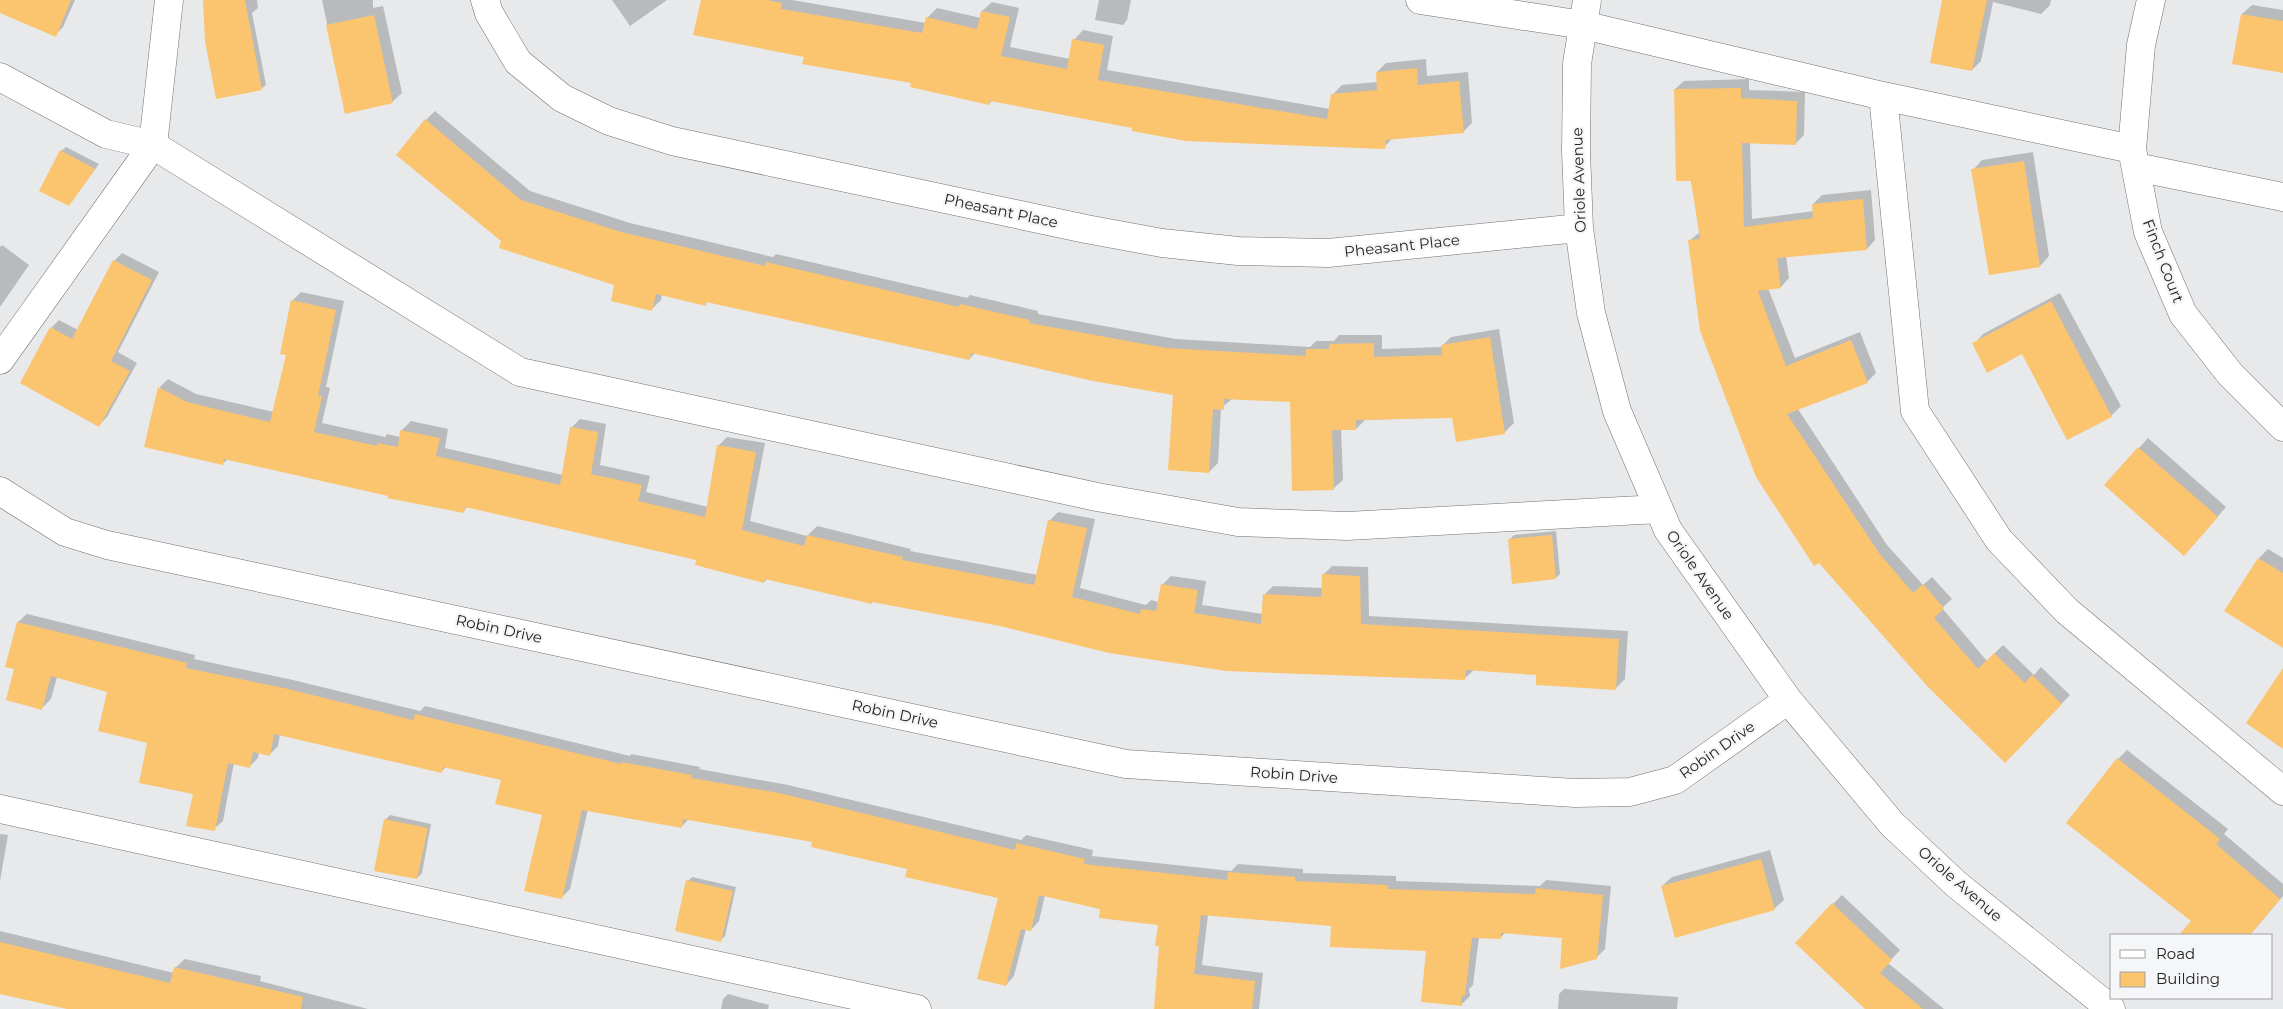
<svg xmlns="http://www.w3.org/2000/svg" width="2283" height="1009" font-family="Montserrat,sans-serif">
<rect width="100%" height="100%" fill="#e8e9eb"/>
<!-- shadow -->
<path fill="#0003" d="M 0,0 L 75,0 L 63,27 L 55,35 L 0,11 Z
M 204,0 L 257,0 L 258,8 L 252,13 L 266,85 L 261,89 Z
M 322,0 L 373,0 L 373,8 L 383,6 L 402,93 L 392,102 L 346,113 Z
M 612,0 L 667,0 L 630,26 Z
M 702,0 L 792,0 L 926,23 L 927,18 L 937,8 L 981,18 L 982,11 L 992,2 L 1019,8 L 1010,47 L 1070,59 L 1074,40 L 1083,30 L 1113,36 L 1107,70 L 1330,109 L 1332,95 L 1342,85 L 1378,82 L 1377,72 L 1386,63 L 1426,59 L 1427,76 L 1468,72 L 1472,123 L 1463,132 L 1393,138 L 1384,147 L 1133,127 L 993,100 L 989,104 L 913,82 L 805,56 Z
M 1099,0 L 1131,0 L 1127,20 L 1123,25 L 1095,20 Z
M 1944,0 L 2051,0 L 2050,5 L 2041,14 L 1993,2 L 1981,61 L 1972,70 Z
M 2252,5 L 2283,10 L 2283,71 L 2234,63 L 2242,14 Z
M 1749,79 L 1749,90 L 1805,92 L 1804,135 L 1795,144 L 1750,142 L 1752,219 L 1814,211 L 1813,204 L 1822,195 L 1871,190 L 1875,240 L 1867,249 L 1786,256 L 1789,278 L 1781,287 L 1768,288 L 1795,358 L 1860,332 L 1876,373 L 1867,382 L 1798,409 L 1887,545 L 1923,585 L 1932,577 L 1952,599 L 1942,608 L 1987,661 L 2003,645 L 2034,675 L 2041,667 L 2070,695 L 2005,762 L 1928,686 L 1689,241 L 1700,232 L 1675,89 L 1684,81 Z
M 435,111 L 530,191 L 630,223 L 773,257 L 776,254 L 967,298 L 970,295 L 1038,311 L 1038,314 L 1176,339 L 1310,347 L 1316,341 L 1334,341 L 1339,335 L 1382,335 L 1382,349 L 1441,347 L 1451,337 L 1499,329 L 1514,423 L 1505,432 L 1454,417 L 1365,420 L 1356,429 L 1341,429 L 1343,480 L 1333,489 L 1291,400 L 1232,399 L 1221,408 L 1218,463 L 1209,472 L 1175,394 L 975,353 L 969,359 L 708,301 L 705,304 L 662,294 L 661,300 L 652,309 L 616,284 L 502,241 L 426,120 Z
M 66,147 L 99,164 L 69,205 L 61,151 Z
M 2033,152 L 2049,256 L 2040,266 L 1973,170 L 1982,160 Z
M 2,245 L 29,265 L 0,307 L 0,247 Z
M 122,253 L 159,272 L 118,352 L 137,363 L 107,417 L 99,425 L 51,328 L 59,320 L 78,330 L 114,261 Z
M 301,292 L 344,301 L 326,387 L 330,388 L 322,423 L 385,437 L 387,434 L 400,437 L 402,430 L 411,421 L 448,429 L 445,448 L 563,475 L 571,428 L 580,419 L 606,424 L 600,465 L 650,476 L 646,492 L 708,507 L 718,446 L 727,437 L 765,443 L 750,521 L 807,536 L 817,526 L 911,549 L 910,551 L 1038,575 L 1049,521 L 1058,512 L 1095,519 L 1080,588 L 1146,605 L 1151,600 L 1159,602 L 1162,585 L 1171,576 L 1206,581 L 1202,605 L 1263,614 L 1264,595 L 1273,586 L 1323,588 L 1323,575 L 1332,566 L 1368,567 L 1369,616 L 1628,631 L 1625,679 L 1616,688 L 1538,674 L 1474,670 L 1464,679 L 1001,625 L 873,601 L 768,578 L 764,582 L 697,559 L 468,506 L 464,511 L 228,459 L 222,464 L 146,446 L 160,387 L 168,379 L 196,394 L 274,412 L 287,354 L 292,301 Z
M 2060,293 L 2121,406 L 2111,416 L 2023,353 L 1974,344 L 1983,334 Z
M 2148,438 L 2226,507 L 2193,545 L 2106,485 Z
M 1556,531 L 1560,574 L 1556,578 L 1509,540 L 1514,535 Z
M 2268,549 L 2283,558 L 2283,647 L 2226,611 L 2259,558 Z
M 27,614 L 195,655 L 194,659 L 293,680 L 420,711 L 425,706 L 630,756 L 631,754 L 700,767 L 699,769 L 788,785 L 1021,840 L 1026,835 L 1093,850 L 1092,856 L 1231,871 L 1238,864 L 1303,869 L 1303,873 L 1396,876 L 1396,881 L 1540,886 L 1546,880 L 1611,886 L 1605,949 L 1596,958 L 1564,937 L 1506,932 L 1500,938 L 1479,937 L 1473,985 L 1469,989 L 1470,996 L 1461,1005 L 1428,950 L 1333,925 L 1208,915 L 1202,965 L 1263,973 L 1259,1009 L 1155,1009 L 1160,945 L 1159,924 L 1045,895 L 1039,921 L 1031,930 L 1026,929 L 1014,976 L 1006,985 L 1000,898 L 909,868 L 814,841 L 689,819 L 681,827 L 588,809 L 570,889 L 561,898 L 543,814 L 502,779 L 447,766 L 441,772 L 280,734 L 278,746 L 269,755 L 259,752 L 258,758 L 250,766 L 234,763 L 223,821 L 214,829 L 194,793 L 149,742 L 109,691 L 57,677 L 51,699 L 42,708 L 15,669 L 18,622 Z
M 2127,750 L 2228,829 L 2224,834 L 2283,884 L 2283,896 L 2250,935 L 2195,935 L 2187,928 L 2193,920 L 2118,759 Z
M 390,815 L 431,824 L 422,873 L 417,878 L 385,820 Z
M 0,834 L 8,835 L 0,881 Z
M 1770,850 L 1784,900 L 1774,909 L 1662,886 L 1672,877 Z
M 692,877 L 736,887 L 725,936 L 720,941 L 688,881 Z
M 1842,895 L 1900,950 L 1888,963 L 1944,1009 L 1867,1009 L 1833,904 Z
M 0,931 L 174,973 L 175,968 L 185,959 L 261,976 L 260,981 L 368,1009 L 73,1009 L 0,992 Z
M 1564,989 L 1678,997 L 1677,1009 L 1558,1009 L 1559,994 Z
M 728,994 L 769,1005 L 768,1009 L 721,1009 L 723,999 Z"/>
<!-- building -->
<path fill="#fbc46f" d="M 0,0 L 71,0 L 56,37 L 0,13 Z
M 203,0 L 245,0 L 262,90 L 216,99 L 205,41 Z
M 701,0 L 767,0 L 782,3 L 781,9 L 922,33 L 926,17 L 977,29 L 981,11 L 1010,17 L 1001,56 L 1067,69 L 1072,39 L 1104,45 L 1098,80 L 1327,119 L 1331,94 L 1377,90 L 1376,72 L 1417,68 L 1418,85 L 1459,81 L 1464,133 L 1386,140 L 1385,149 L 1186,141 L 1132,131 L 1132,128 L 990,101 L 989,105 L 910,87 L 911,83 L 802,64 L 804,57 L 693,35 Z
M 1942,0 L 1987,0 L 1972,71 L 1930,63 Z
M 2241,14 L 2283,21 L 2283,73 L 2232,64 Z
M 374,15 L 393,103 L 345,114 L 326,25 Z
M 1741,88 L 1741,98 L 1797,101 L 1796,145 L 1742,143 L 1744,227 L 1813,218 L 1812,204 L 1863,199 L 1867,250 L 1777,258 L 1781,288 L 1758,291 L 1786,366 L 1851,340 L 1868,383 L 1787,414 L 1879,553 L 1913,593 L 1923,584 L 1944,608 L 1934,618 L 1978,669 L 1994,653 L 2025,683 L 2032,675 L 2062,704 L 2005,763 L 1928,687 L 1819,563 L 1814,566 L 1756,477 L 1700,331 L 1688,240 L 1700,239 L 1691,181 L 1676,181 L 1674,89 Z
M 425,119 L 521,200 L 621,232 L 765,266 L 766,262 L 959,307 L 960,304 L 1030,320 L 1029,323 L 1166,348 L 1306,356 L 1306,349 L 1329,349 L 1329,344 L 1374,343 L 1374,357 L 1442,355 L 1441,345 L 1490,337 L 1505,434 L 1456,442 L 1452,418 L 1356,420 L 1356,430 L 1332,430 L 1334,490 L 1292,491 L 1290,402 L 1224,399 L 1224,410 L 1213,409 L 1209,473 L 1168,470 L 1173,395 L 1093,381 L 971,353 L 969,360 L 706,302 L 706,306 L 656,294 L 652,311 L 611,301 L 614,285 L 499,248 L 501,241 L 396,155 Z
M 60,150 L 95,169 L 69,206 L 39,191 Z
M 2024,161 L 2040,267 L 1989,275 L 1971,169 Z
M 113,260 L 152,280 L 111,361 L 130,371 L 99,427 L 20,383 L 50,327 L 72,339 Z
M 291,300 L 336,310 L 318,396 L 322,396 L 314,432 L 377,446 L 377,443 L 398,447 L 400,430 L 440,438 L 436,456 L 560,485 L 570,427 L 598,432 L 591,474 L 642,485 L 638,501 L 705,517 L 717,445 L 756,452 L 742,530 L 804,546 L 807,535 L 903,557 L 902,560 L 1034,585 L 1048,520 L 1087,528 L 1072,597 L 1140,614 L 1141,609 L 1156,611 L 1161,584 L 1198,590 L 1194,613 L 1261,624 L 1263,594 L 1321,597 L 1322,574 L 1360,576 L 1361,624 L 1619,639 L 1616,690 L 1536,685 L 1536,675 L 1466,670 L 1465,680 L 1226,671 L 1109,653 L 1000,626 L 872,602 L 872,604 L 765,579 L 764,583 L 695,565 L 696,560 L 465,507 L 464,513 L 387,498 L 388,496 L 224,459 L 223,465 L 144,447 L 158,387 L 187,402 L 270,422 L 286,355 L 280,354 Z
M 2051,301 L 2112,417 L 2067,440 L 2022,354 L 1987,373 L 1972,343 Z
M 2138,447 L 2218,517 L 2184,556 L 2104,485 Z
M 1552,535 L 1556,579 L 1512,584 L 1508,539 Z
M 2258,558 L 2283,573 L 2283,648 L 2224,611 Z
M 17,622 L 187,663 L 186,668 L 284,688 L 413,720 L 415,714 L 621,764 L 621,762 L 692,775 L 691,778 L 779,793 L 1015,850 L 1016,843 L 1085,859 L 1084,864 L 1227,880 L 1228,872 L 1295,877 L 1295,881 L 1388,885 L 1387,889 L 1535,894 L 1536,888 L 1603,895 L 1597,959 L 1560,969 L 1562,938 L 1501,933 L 1501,939 L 1472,938 L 1465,995 L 1461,996 L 1462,1006 L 1421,1002 L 1426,951 L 1330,947 L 1331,926 L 1201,915 L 1194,974 L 1255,981 L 1252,1009 L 1154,1009 L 1159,946 L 1155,946 L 1158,925 L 1099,918 L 1100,909 L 1039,895 L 1031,931 L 1021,929 L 1006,986 L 977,979 L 998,898 L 905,877 L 907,869 L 811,847 L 812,842 L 683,819 L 682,828 L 582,810 L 562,899 L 524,891 L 542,815 L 495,804 L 501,780 L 443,767 L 442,773 L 274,734 L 270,756 L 253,752 L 250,768 L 228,763 L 215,831 L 186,826 L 193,794 L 139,783 L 147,743 L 98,731 L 107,692 L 51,676 L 42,710 L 6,700 L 14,669 L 5,667 Z
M 2283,668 L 2283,749 L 2246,723 Z
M 2117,758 L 2220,839 L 2216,844 L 2280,899 L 2250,935 L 2179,935 L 2191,921 L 2066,823 Z
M 384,819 L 428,828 L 417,879 L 374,871 Z
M 1761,859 L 1775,910 L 1675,938 L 1661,886 Z
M 686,880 L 733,891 L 721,942 L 675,931 Z
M 1832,903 L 1892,960 L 1880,973 L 1923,1009 L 1865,1009 L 1795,943 Z
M 0,942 L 170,983 L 174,967 L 303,997 L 301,1009 L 67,1009 L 0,994 Z"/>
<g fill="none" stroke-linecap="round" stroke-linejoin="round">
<!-- minor casing -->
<g stroke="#707173" stroke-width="29">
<path id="minor" d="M 485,0 L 489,13 L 518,62 L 562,98 L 609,121 L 672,141 L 1086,229 L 1162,243 L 1238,251 L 1328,253 L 1579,228
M 1420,0 L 1583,25 L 1883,96 L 1915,411 L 1999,540 L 2067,611 L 2283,791
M 1587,0 L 1577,64 L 1576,151 L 1579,228 L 1591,313 L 1617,411 L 1668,530 L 1788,700 L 1892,824 L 1956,884 L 2111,1009
M 2151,0 L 2141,45 L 2132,149 L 2148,232 L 2183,314 L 2230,374 L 2283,427
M 0,77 L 106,134 L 153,145 L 520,372 L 1097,497 L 1238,522 L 1347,526 L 1659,509
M 1883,96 L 2132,149
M 2136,167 L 2283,197
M 0,360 L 153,145 L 169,0
M 0,491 L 65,532 L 107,545 L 1126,764 L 1575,793 L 1630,792 L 1675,780 L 1788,700
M 0,809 L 917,1009"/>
</g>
<!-- minor -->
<use href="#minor" stroke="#fff" stroke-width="28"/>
</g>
<g text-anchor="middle" stroke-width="4.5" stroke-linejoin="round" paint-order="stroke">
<!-- street labels -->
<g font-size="15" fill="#232324" stroke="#f5f6f8">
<text transform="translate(1579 180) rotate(-92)" y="5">Oriole Avenue</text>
<text transform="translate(1001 211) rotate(12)" y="5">Pheasant Place</text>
<text transform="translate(1402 246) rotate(-6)" y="5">Pheasant Place</text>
<text transform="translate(2163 261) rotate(69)" y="5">Finch Court</text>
<text transform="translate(1700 575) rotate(55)" y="5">Oriole Avenue</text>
<text transform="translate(499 629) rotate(12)" y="5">Robin Drive</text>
<text transform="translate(895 714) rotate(12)" y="5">Robin Drive</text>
<text transform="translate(1717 750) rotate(-35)" y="5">Robin Drive</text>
<text transform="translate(1294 775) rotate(4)" y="5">Robin Drive</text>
<text transform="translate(1960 884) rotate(41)" y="5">Oriole Avenue</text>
</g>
</g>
<!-- legend -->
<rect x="2110" y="934" width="162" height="65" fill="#f5f6f8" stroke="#a1a2a3"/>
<rect x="2120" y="950" width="25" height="8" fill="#ffffff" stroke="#a1a2a3"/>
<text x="2156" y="959" font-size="15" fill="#232324">Road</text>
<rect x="2120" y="972" width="25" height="15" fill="#fbc46f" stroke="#a1a2a3"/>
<text x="2156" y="984" font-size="15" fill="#232324">Building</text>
</svg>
